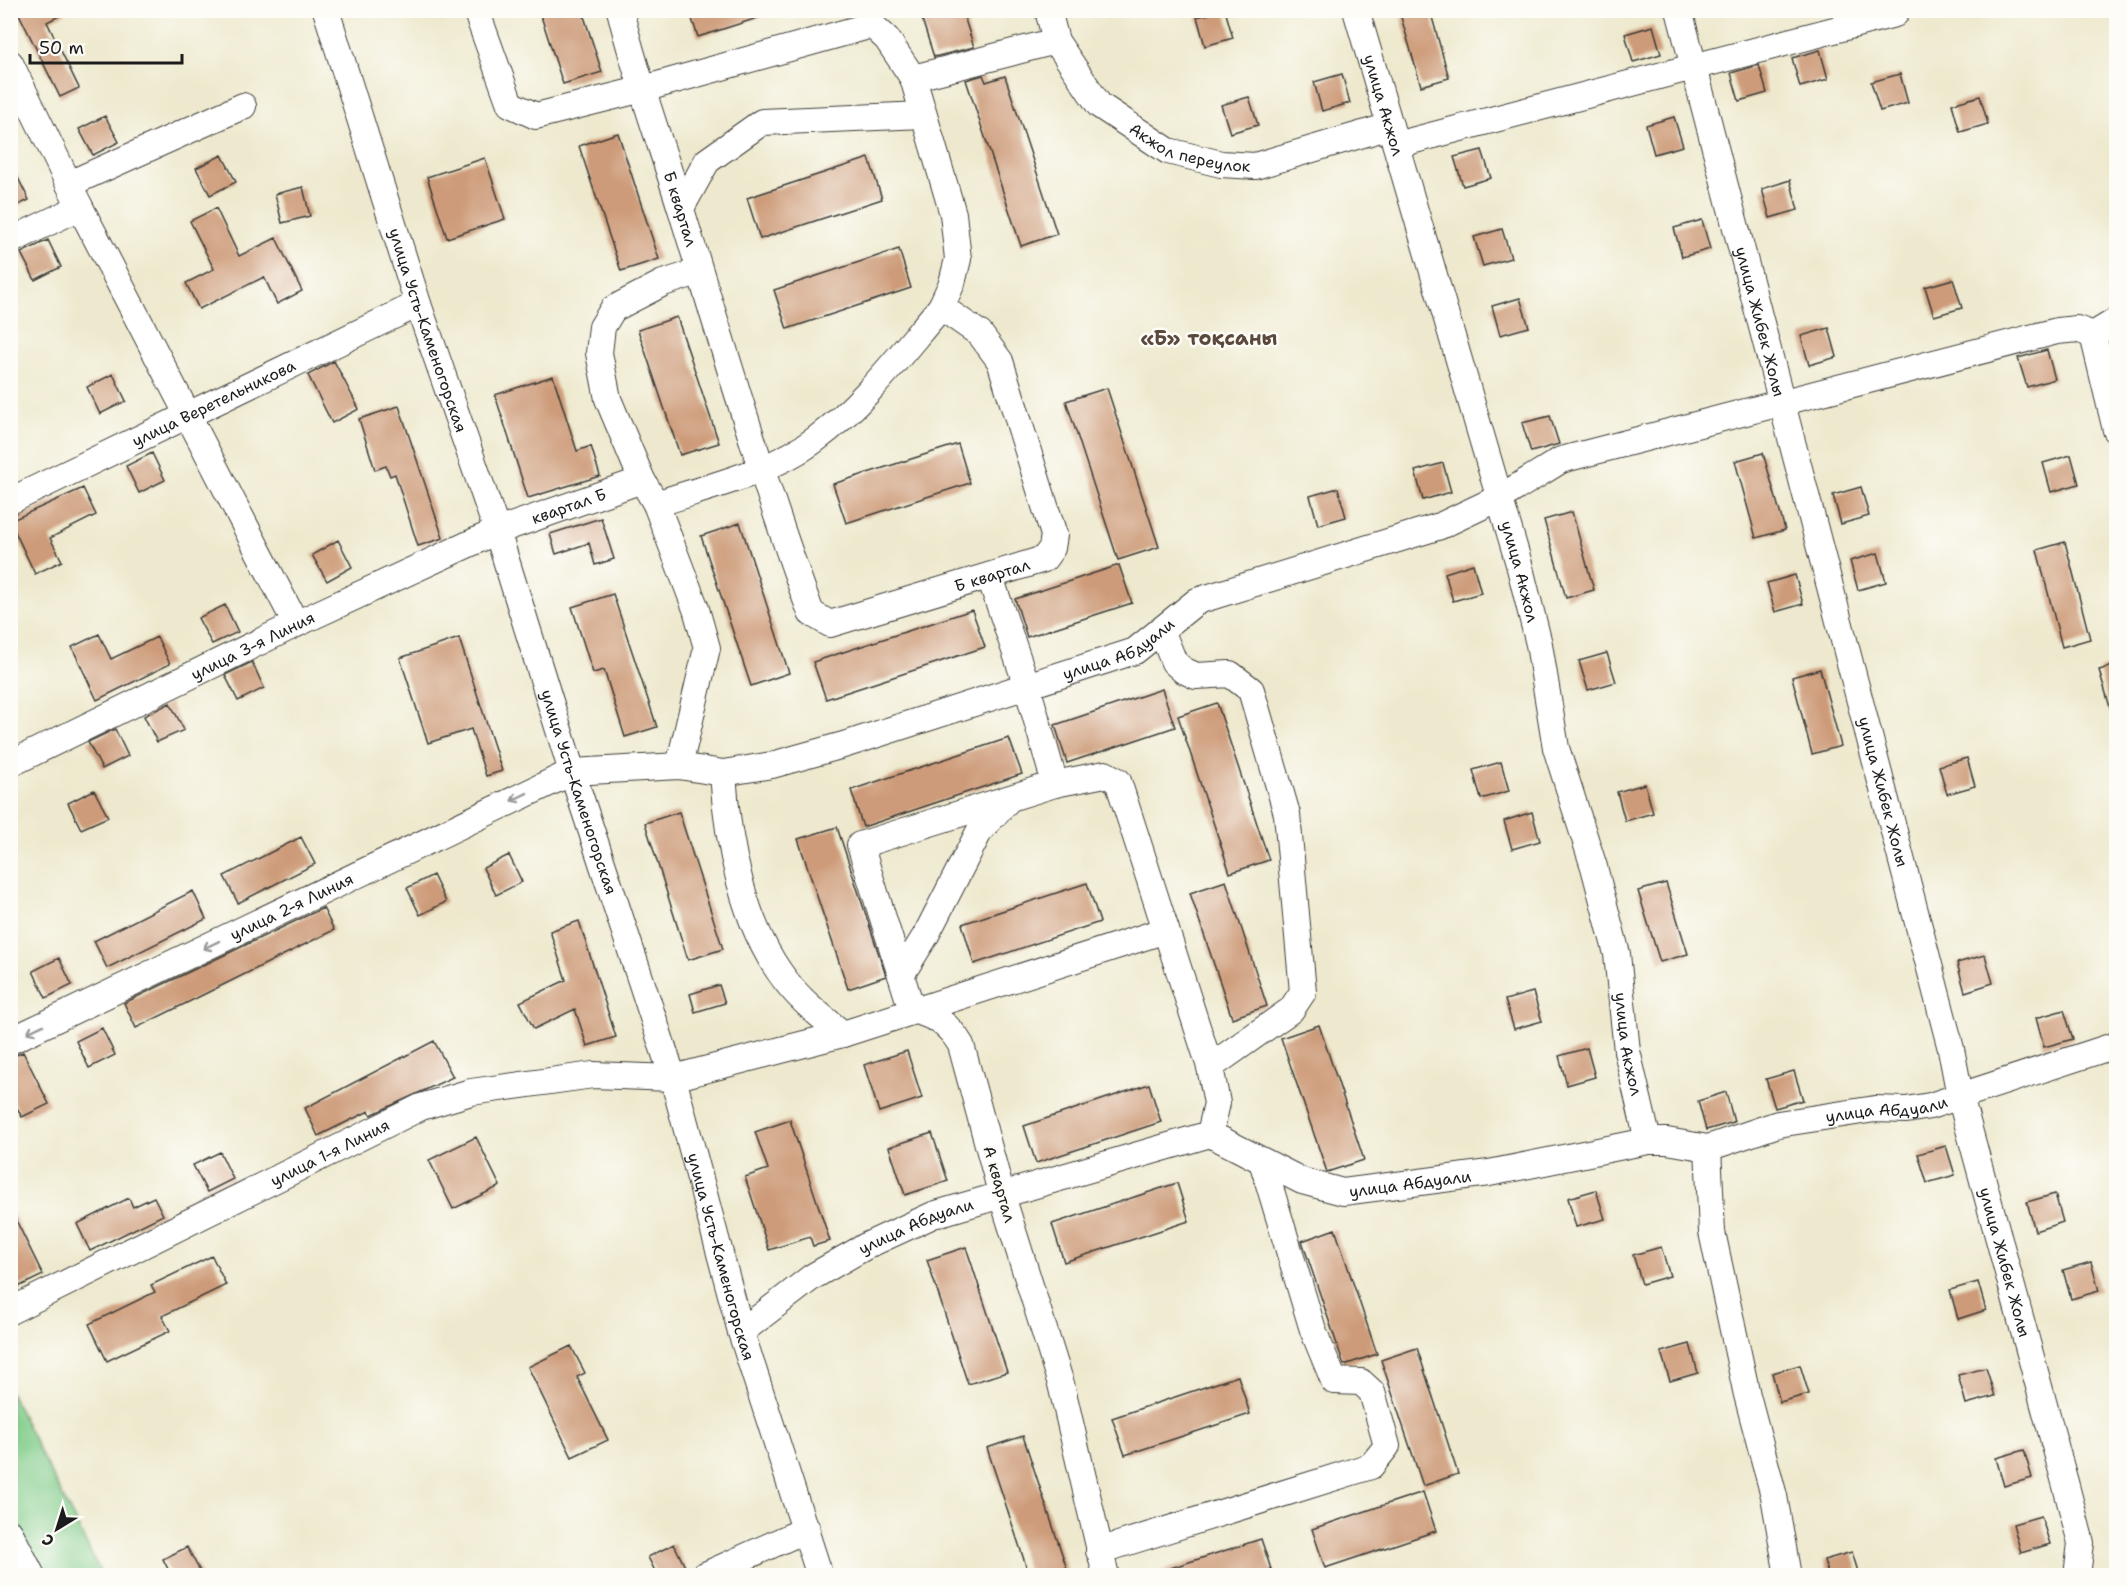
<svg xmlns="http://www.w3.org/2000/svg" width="2127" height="1586" font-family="'Shantell Sans',sans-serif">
<rect width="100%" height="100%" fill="#fdfcf7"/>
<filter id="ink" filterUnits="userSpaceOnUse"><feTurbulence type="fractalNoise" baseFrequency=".0167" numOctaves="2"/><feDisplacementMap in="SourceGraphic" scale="12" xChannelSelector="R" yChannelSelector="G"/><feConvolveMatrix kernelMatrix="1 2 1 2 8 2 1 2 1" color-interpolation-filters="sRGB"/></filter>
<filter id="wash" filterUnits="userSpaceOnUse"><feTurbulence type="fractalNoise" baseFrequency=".008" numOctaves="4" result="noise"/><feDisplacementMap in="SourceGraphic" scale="24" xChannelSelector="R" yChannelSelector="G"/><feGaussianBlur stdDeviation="1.35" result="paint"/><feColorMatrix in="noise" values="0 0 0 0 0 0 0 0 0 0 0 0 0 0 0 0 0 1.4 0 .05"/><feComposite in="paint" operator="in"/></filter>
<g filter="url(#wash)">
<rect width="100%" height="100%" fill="#eee9ce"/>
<!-- green -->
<path fill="#81cc8a" stroke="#4e7453" stroke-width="1.5" d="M 10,1392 L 102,1575 L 34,1575 L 11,1527 Z"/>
<g id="blocks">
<!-- building -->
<path fill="#cd9b79" d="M 17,10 L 71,10 L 47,22 L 79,88 L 60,97 Z
M 539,10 L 582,10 L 602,72 L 563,84 Z
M 689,10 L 769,10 L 770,14 L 698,37 Z
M 919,10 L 962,10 L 974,47 L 934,57 Z
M 1225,10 L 1233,38 L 1205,46 L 1197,17 Z
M 1424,10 L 1430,10 L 1449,78 L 1421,86 L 1401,17 Z
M 1653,26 L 1661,54 L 1633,62 L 1625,34 Z
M 1820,50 L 1828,79 L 1800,87 L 1792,58 Z
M 1759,65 L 1767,93 L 1739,101 L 1731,73 Z
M 1342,74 L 1350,103 L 1322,111 L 1314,82 Z
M 1900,74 L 1908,103 L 1880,111 L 1871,82 Z
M 983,75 L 986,82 L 1005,76 L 1057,234 L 1021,246 L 966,80 Z
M 1980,96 L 1988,124 L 1960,132 L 1952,104 Z
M 1249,97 L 1258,125 L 1230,133 L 1221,105 Z
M 105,116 L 119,142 L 93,155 L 79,129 Z
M 1674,117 L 1683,146 L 1654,154 L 1646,125 Z
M 618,133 L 659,259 L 621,271 L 579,146 Z
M 1482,150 L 1491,178 L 1463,186 L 1454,157 Z
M 222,155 L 236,182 L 210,195 L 196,168 Z
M 485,158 L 505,219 L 447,238 L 427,177 Z
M 869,158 L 882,199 L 760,239 L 747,198 Z
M 10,162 L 29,200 L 10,209 Z
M 1790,180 L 1798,210 L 1770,218 L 1762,189 Z
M 303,187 L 310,216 L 282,223 L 275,194 Z
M 216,208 L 239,256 L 276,238 L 302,291 L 277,304 L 264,277 L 199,309 L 186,283 L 214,269 L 190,221 Z
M 1702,220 L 1710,249 L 1682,257 L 1674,228 Z
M 1502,229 L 1511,258 L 1483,266 L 1474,237 Z
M 48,240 L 61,267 L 35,280 L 21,253 Z
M 899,249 L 911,288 L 787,329 L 774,290 Z
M 1953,279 L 1962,308 L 1934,316 L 1925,287 Z
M 1520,298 L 1529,327 L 1500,335 L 1492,306 Z
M 677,317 L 719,443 L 680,455 L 638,330 Z
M 1829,328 L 1837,357 L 1809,365 L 1801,336 Z
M 2047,350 L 2055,379 L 2027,387 L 2018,358 Z
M 334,361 L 359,409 L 332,423 L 308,375 Z
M 113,374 L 126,401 L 100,414 L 87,387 Z
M 553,376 L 577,451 L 591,446 L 600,476 L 528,498 L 495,395 Z
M 1107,388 L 1159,547 L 1118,560 L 1066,401 Z
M 399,406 L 443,538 L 418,546 L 395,474 L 390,476 L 386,466 L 375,470 L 359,419 Z
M 1550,416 L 1559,444 L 1531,452 L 1522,423 Z
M 958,444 L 970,483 L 846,523 L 833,484 Z
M 152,453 L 165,480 L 139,493 L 126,466 Z
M 1763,453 L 1785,530 L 1756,538 L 1735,461 Z
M 2071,455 L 2079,484 L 2051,492 L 2043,463 Z
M 1443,463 L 1451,492 L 1423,500 L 1415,471 Z
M 1861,487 L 1869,516 L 1841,524 L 1833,495 Z
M 83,488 L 96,515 L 50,538 L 62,561 L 35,574 L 10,521 Z
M 1338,488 L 1346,517 L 1318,525 L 1310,496 Z
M 1572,512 L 1594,590 L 1566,598 L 1544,520 Z
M 601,518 L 614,559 L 595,565 L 589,543 L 556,554 L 550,534 Z
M 740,523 L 789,673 L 751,686 L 701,536 Z
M 338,540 L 352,567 L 327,581 L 312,555 Z
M 2065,542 L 2090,639 L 2062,647 L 2037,550 Z
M 1878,553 L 1886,582 L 1858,590 L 1850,561 Z
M 1473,564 L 1481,593 L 1453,601 L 1445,573 Z
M 1119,565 L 1132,603 L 1027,637 L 1015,599 Z
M 1795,575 L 1803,604 L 1775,612 L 1767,583 Z
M 613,594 L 657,727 L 625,737 L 604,670 L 593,673 L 572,607 Z
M 225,605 L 238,632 L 212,644 L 198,618 Z
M 972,610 L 985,647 L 826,699 L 813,662 Z
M 99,634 L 111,659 L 157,637 L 170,664 L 97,700 L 72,647 Z
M 459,638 L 502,771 L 486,776 L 471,729 L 428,743 L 400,658 Z
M 1607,653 L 1616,682 L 1588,690 L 1579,661 Z
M 252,662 L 264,688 L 238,701 L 225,675 Z
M 2116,665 L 2116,713 L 2112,714 L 2099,670 Z
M 1820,669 L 1841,746 L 1812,754 L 1792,677 Z
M 1162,689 L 1175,727 L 1067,763 L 1055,725 Z
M 170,703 L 184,730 L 157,742 L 144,716 Z
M 1217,703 L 1269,860 L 1230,873 L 1178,716 Z
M 115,729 L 128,756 L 102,769 L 88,742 Z
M 1009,738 L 1022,774 L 863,827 L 851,790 Z
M 1967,758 L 1975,786 L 1947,794 L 1939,766 Z
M 1501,762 L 1509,791 L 1481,799 L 1473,770 Z
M 1645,784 L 1653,813 L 1625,821 L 1617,792 Z
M 94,790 L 108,817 L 81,829 L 68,803 Z
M 679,812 L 723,949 L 688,960 L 645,823 Z
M 1532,812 L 1540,841 L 1512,849 L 1504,821 Z
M 837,827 L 886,976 L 848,989 L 798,839 Z
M 301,837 L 315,864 L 238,903 L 224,876 Z
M 509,855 L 522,882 L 496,895 L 483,868 Z
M 433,875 L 446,902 L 420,915 L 407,888 Z
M 1226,881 L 1267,1006 L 1232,1018 L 1190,893 Z
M 1087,883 L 1100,922 L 974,964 L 962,924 Z
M 1666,883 L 1688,954 L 1660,962 L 1638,891 Z
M 193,891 L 206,919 L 107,968 L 94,941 Z
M 323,908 L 334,930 L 136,1028 L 124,1003 Z
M 579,921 L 616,1037 L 587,1046 L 575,1009 L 534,1029 L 520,1002 L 566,980 L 550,931 Z
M 1985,955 L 1993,983 L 1965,992 L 1957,963 Z
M 59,958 L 72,985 L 46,998 L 33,971 Z
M 719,985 L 725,1003 L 695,1012 L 690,994 Z
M 1533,992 L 1542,1021 L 1514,1029 L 1505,1000 Z
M 2064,1010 L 2073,1039 L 2044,1047 L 2036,1018 Z
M 1319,1025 L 1364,1160 L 1327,1172 L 1281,1038 Z
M 102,1028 L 115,1055 L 89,1068 L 76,1041 Z
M 434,1041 L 453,1077 L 371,1115 L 369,1111 L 318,1136 L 305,1108 Z
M 1587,1048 L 1595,1077 L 1567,1085 L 1559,1056 Z
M 907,1051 L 922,1098 L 879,1112 L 864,1065 Z
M 23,1052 L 49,1104 L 22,1117 L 10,1095 L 10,1058 Z
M 1794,1071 L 1803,1100 L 1775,1108 L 1766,1079 Z
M 1149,1084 L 1161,1122 L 1036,1163 L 1024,1126 Z
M 1726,1092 L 1734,1122 L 1706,1130 L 1698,1101 Z
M 790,1120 L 830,1241 L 813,1246 L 810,1237 L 769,1250 L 745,1177 L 768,1169 L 755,1132 Z
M 932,1133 L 948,1181 L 905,1195 L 889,1147 Z
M 476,1137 L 500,1186 L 453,1209 L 429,1160 Z
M 1946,1146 L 1955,1175 L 1927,1183 L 1918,1154 Z
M 220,1152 L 233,1179 L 207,1192 L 193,1165 Z
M 1177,1183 L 1189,1221 L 1064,1262 L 1052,1224 Z
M 1596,1190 L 1605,1219 L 1576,1227 L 1568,1198 Z
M 2055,1194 L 2063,1222 L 2035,1231 L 2027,1202 Z
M 154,1197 L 163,1215 L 90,1251 L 77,1224 L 129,1198 L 133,1207 Z
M 10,1208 L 43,1275 L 16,1288 L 10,1277 Z
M 1335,1229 L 1377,1354 L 1344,1365 L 1302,1241 Z
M 966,1247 L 1007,1372 L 968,1384 L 927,1260 Z
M 1661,1247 L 1670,1276 L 1642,1284 L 1633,1255 Z
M 212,1256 L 226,1285 L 162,1316 L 170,1331 L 107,1361 L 89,1324 L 155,1292 L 151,1285 Z
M 2091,1262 L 2099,1291 L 2071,1299 L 2063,1270 Z
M 1978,1282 L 1986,1310 L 1958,1319 L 1950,1290 Z
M 1690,1344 L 1698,1373 L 1670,1381 L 1661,1352 Z
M 571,1346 L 585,1373 L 577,1377 L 608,1440 L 572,1457 L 528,1367 Z
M 1417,1348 L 1458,1474 L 1423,1486 L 1381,1360 Z
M 1800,1365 L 1809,1394 L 1780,1402 L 1772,1373 Z
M 1986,1368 L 1995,1396 L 1966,1404 L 1958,1375 Z
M 1238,1376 L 1250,1414 L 1125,1455 L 1112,1418 Z
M 1023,1436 L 1069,1575 L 1029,1575 L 987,1448 Z
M 2024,1450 L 2032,1478 L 2004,1486 L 1996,1458 Z
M 1423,1492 L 1436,1531 L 1325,1568 L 1312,1529 Z
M 2041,1516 L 2050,1544 L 2021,1553 L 2013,1524 Z
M 1261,1539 L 1273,1575 L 1159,1575 L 1158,1572 Z
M 674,1544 L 687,1571 L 678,1575 L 657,1575 L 648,1557 Z
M 187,1547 L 202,1575 L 171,1575 L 163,1559 Z
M 1852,1552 L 1859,1575 L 1828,1575 L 1824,1560 Z"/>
</g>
</g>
<g filter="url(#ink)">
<use href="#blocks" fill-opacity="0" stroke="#3c3b37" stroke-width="1.5"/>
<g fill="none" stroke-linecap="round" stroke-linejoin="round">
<!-- minor casing -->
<g stroke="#3c3b37" stroke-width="28">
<g id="minor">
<path id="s1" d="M 326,10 L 418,304 L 497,531 L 572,772 L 673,1078 L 741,1332 L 820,1576"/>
<path d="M 476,10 L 510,104 L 536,116 L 643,89 L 872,25"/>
<path id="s2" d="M 620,10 C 636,77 660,141 680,206 C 722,342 762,479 811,613 L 830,624 L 1044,559 L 1052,548 L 1054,535 L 1000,361 L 980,334 L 941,307 L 952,283 L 958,259 L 953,214 L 913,78 L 887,39 L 872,25 L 867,10"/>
<path id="s3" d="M 1048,10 L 1056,41 L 1099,105 L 1168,151 L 1221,164 L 1255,166 L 1390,126"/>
<path id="s4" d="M 1356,10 L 1519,564 L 1539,644 L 1556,748 L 1594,867 L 1617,954 L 1627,1051 L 1648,1141"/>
<path id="s5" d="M 1679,10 L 1951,1049 L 1960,1096 L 2066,1486 L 2081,1543 L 2077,1576"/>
<path d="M 10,63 L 80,207 L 296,624"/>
<path d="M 913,78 L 1056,41"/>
<path d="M 1396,145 L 1895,14"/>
<path d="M 69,184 L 243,106"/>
<path d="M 681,208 L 707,161 L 762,122 L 923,115"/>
<path d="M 10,241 L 80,207"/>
<path d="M 2093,335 L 2116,430"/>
<path d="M 2093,335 L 2116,321"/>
<path id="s6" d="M 10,501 L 418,304"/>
<path d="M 656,504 C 707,487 773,472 816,439 C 865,403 902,352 941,307"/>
<path d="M 990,577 L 1027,686 L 1055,784"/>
<path d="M 1161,630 L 1174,662 L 1183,670 L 1196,676 L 1230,674 L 1251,690 L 1287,814 L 1303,992 L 1291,1010 L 1210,1067"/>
<path id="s7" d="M 10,764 L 296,624 L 497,531 L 642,480"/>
<path d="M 679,766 L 707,648 L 696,609 L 656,504 L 642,480 L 608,399 L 599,353 L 602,327 L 613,309 L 663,283 L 698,272"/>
<path d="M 723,773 C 727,841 743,926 786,981 C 802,1002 823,1018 843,1034"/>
<path d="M 901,975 L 926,935 L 980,830 L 1009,799"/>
<path id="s8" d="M 10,1041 L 572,772 L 679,766 L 723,773 L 772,765 L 847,744 L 1135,651 L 1197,601 L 1440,526 L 1501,497 L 1561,460 L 2057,331 L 2077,329 L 2093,335"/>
<path d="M 1708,1148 L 1712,1232 L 1747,1395 L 1774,1496 L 1788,1576"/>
<path id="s9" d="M 10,1311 L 421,1107 L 471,1092 L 593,1075 L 673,1078 L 843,1034 L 1166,930"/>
<path id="s10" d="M 741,1332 L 812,1277 L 868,1245 L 933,1215 L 1210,1134 L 1302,1181 L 1343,1192 L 1489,1173 L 1648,1141 L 1667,1141 L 1708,1148 L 1778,1124 L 1875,1109 L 1906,1110 L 1930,1106 L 2116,1045"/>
<path d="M 10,1533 L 32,1576"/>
<path d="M 1099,1551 L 1371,1466 L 1387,1446 L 1372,1392 L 1361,1382 L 1334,1381 L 1313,1330 L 1262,1161"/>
<path d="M 703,1576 L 807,1529"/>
<path d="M 1106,1576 L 1061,1384 L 1002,1196 L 961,1045 C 948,1023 935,1016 912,1010 L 860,845 L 1055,784 L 1105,774 L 1118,781 L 1210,1067 L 1217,1103 L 1210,1134"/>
</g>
</g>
<!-- minor -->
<use href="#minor" stroke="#fff" stroke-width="26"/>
</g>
<!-- one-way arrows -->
<defs><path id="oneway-shaft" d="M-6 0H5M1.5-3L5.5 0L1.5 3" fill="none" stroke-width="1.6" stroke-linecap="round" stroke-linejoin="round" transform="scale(1.5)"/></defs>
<g stroke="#999">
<use href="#oneway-shaft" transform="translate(519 797) rotate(154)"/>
<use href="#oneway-shaft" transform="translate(211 945) rotate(154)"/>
<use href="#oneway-shaft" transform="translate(35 1029) rotate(154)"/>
</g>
</g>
<g text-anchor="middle" stroke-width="5" stroke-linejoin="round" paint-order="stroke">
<!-- street labels -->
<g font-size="16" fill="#1c1c1c" stroke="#fdfcf7">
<text dy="6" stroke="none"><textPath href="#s4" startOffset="99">улица Акжол</textPath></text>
<text dy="6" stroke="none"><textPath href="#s3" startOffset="212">Акжол переулок</textPath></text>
<text dy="6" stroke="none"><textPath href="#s2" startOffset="208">Б квартал</textPath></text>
<text dy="6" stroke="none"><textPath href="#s5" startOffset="322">улица Жибек Жолы</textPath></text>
<text dy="6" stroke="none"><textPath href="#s1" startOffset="336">улица Усть-Каменогорская</textPath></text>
<text dy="6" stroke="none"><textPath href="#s6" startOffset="226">улица Веретельникова</textPath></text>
<text dy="6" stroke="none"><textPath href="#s7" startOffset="616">квартал Б</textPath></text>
<text dy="6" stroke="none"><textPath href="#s4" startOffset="585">улица Акжол</textPath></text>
<text dy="6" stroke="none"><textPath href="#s2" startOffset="824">Б квартал</textPath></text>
<text dy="6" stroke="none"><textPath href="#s7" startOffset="270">улица 3-я Линия</textPath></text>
<text dy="6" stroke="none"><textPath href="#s8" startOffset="1191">улица Абдуали</textPath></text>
<text dy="6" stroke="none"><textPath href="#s1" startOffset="822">улица Усть-Каменогорская</textPath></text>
<text dy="6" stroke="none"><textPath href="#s5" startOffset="808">улица Жибек Жолы</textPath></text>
<text dy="6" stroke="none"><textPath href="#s8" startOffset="312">улица 2-я Линия</textPath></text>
<text dy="6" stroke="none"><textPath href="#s4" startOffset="1071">улица Акжол</textPath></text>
<text dy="6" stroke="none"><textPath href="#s10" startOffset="1214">улица Абдуали</textPath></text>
<text dy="6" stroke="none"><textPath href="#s9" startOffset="357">улица 1-я Линия</textPath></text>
<text dy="6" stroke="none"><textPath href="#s10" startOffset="728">улица Абдуали</textPath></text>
<text transform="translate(1000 1184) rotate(74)" y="6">А квартал</text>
<text dy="6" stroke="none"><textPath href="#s10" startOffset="206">улица Абдуали</textPath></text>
<text dy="6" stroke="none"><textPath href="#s1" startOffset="1308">улица Усть-Каменогорская</textPath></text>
<text dy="6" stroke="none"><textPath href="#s5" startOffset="1294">улица Жибек Жолы</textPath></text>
</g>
<!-- quarter labels -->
<g font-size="20" font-weight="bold" fill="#5a483d" stroke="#fdfcf7">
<text x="1209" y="345">«Б» тоқсаны</text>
</g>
</g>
<!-- margin -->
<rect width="2127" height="1586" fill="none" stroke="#fdfcf7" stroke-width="36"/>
<!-- north arrow -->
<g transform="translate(57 1529) rotate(218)" stroke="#fdfcf7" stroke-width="4.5" paint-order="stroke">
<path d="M0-4.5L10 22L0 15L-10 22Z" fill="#1c1c1c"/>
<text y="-9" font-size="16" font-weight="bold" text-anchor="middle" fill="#1c1c1c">С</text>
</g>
<!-- scale -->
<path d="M30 54v9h152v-9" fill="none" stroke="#1c1c1c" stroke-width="3"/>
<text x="39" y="54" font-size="18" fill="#1c1c1c" stroke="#fdfcf7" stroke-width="4.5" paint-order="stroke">50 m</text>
</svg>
